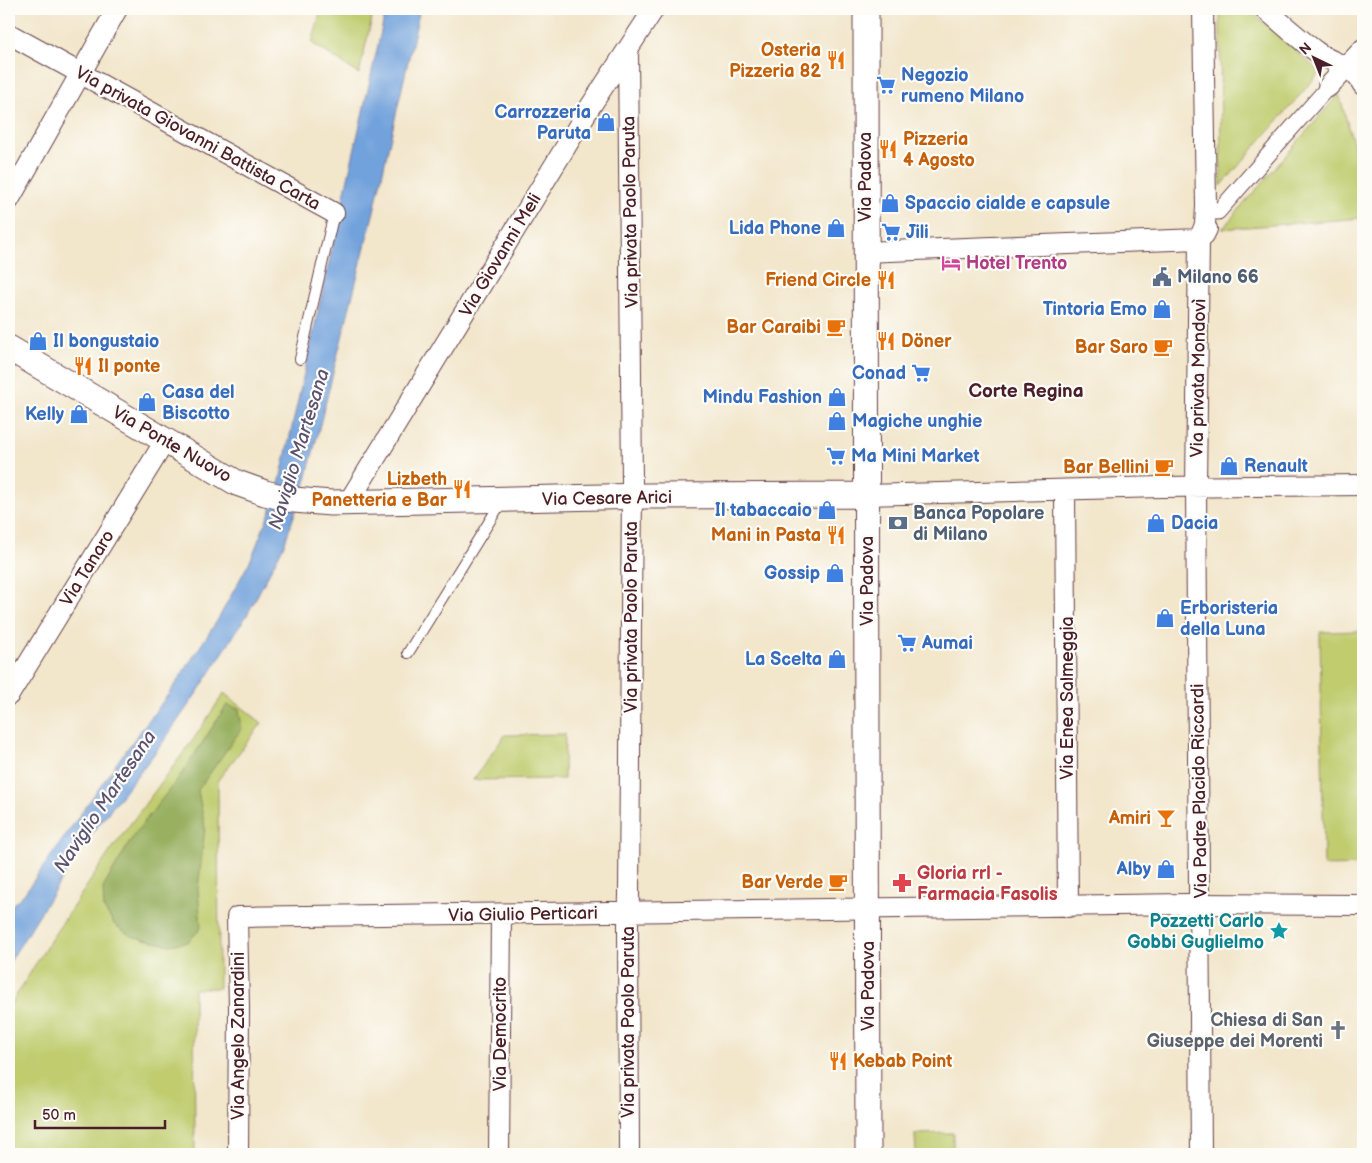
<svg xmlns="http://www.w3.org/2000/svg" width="1372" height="1163" font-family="'Balsamiq Sans',sans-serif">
<rect width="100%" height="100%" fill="#fdfcf7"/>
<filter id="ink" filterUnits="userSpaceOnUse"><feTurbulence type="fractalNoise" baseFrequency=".02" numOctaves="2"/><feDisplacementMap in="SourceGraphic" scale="10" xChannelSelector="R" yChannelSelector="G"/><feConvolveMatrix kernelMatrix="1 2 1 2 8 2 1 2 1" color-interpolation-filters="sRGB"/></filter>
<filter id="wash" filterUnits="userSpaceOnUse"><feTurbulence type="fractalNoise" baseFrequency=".0096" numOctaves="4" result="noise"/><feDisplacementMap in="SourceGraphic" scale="20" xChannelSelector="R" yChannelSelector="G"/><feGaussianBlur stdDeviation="1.12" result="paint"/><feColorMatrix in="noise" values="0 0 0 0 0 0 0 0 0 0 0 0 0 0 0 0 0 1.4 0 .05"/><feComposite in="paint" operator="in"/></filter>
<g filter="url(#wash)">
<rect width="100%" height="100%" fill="#f2e6cb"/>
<!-- green -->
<path fill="#c0cc6e" stroke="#85764c" d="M 321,9 L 374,9 L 359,74 L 312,43 Z
M 1220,9 L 1248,9 L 1320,72 L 1221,186 Z
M 1339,94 L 1363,177 L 1363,218 L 1222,229 Z
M 1363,631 L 1363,865 L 1324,866 L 1320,632 Z
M 224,693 L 262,723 L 218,780 L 219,988 L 194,989 L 195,1154 L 9,1154 L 9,1007 L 50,941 L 111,850 L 195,737 Z
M 565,734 L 564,779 L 473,780 L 505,735 Z
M 953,1133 L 953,1154 L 916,1154 L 915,1134 Z"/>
<!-- forest -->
<path fill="#98b061" stroke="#716846" d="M 227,705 L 239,709 L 242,728 L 198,790 L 205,828 L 198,889 L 201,928 L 188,942 L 169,945 L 131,936 L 115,925 L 104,909 L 103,888 L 134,835 L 183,772 Z"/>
<!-- water -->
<path fill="#72a2dc" stroke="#5e6084" d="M 386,9 L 420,9 L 374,211 L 305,484 L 284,545 L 247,615 L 203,684 L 161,745 L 83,845 L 9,963 L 9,910 L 13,904 L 24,894 L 121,757 L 170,692 L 217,621 L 251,559 L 273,504 L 280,480 Z"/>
</g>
<g filter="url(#ink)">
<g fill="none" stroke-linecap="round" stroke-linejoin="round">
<!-- service casing -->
<g stroke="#633d43" stroke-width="12">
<path id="service" d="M 300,359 L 334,213
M 408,653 L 502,501"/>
</g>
<!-- pedestrian casing -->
<g stroke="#633d43" stroke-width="17">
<path id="pedestrian" d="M 1218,212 L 1328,87"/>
</g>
<!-- minor casing -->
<g stroke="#633d43" stroke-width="22">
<path id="minor" d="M 1265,9 C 1282,23 1299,39 1317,52 C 1336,66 1350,62 1363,85
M 9,34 L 334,213
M 628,50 L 632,483 L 629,895 L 628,925 L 629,1154
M 1328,87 L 1363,49
M 9,200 L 117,9
M 864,252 L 1199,239 L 1204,235 L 1207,229
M 1065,490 L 1068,907
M 866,495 L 1161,487 L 1363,485
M 348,503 L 590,107 L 654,9
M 9,695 L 165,441
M 238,1154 L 239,1008 L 237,917 L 1188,904 L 1363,905
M 499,1154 L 501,914
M 1201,1154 L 1196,487 L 1199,239 L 1205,225 L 1206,206 L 1203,9"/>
</g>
<!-- tertiary casing -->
<g stroke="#633d43" stroke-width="27">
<path id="tertiary" d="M 866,9 C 864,391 869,772 868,1154
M 9,348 L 237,483 L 265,493 L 294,500 L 331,503 L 646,496 L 866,495"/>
</g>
<!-- service -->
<use href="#service" stroke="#fff" stroke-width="10"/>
<!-- pedestrian -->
<use href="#pedestrian" stroke="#fff" stroke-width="15"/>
<!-- minor -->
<use href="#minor" stroke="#fff" stroke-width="20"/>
<!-- tertiary -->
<use href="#tertiary" stroke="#fff" stroke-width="25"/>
</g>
</g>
<!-- icons -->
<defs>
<g id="restaurant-bare" transform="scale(1.5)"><path d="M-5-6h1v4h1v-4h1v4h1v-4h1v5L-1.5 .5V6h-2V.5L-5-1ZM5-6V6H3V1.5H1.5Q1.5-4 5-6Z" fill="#e8710a" stroke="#fdfcf7" stroke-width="2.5" paint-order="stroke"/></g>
<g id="supermarket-bare" transform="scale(1.5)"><path d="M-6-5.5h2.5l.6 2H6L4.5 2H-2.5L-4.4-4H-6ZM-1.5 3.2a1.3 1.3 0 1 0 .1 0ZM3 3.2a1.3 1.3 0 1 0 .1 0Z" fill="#3f7fe0" stroke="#fdfcf7" stroke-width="2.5" paint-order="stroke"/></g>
<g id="shop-bare" transform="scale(1.5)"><path d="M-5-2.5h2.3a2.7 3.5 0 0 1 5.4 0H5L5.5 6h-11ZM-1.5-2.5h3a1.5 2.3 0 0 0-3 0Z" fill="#3f7fe0" stroke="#fdfcf7" stroke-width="2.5" paint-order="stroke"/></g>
<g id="hotel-bare" transform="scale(1.5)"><path d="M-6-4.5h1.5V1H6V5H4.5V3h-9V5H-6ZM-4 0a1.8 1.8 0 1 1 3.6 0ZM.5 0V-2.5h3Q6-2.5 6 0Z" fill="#d1479c" stroke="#fdfcf7" stroke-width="2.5" paint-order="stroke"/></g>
<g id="civic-bare" transform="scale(1.5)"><path d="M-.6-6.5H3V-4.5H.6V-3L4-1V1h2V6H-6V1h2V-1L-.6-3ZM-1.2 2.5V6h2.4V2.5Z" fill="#5c6f8a" stroke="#fdfcf7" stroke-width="2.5" paint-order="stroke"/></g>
<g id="cafe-bare" transform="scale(1.5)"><path d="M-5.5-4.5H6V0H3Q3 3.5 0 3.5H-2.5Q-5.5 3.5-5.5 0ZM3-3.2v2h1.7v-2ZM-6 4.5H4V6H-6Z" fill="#e8710a" stroke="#fdfcf7" stroke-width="2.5" paint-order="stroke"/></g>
<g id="bank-bare" transform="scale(1.5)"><path d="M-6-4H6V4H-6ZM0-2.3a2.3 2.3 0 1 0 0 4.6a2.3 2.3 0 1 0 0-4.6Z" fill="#5c6f8a" stroke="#fdfcf7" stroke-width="2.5" paint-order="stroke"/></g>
<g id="bar-bare" transform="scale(1.5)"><path d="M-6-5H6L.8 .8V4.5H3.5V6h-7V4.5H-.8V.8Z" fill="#e8710a" stroke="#fdfcf7" stroke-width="2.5" paint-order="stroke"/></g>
<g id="pharmacy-bare" transform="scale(1.5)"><path d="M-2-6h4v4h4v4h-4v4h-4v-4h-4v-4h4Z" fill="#e0444e" stroke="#fdfcf7" stroke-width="2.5" paint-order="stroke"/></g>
<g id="sight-bare" transform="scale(1.5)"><path d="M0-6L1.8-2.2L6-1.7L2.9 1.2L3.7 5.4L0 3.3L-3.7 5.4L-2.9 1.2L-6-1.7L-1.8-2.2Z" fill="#0f9aa8" stroke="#fdfcf7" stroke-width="2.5" paint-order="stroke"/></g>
<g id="church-bare" transform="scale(1.5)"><path d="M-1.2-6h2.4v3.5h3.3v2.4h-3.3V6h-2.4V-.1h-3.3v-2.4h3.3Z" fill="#6b7280" stroke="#fdfcf7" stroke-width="2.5" paint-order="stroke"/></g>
</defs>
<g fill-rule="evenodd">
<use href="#restaurant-bare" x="836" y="60"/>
<use href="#supermarket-bare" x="886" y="85"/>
<use href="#shop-bare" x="606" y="122"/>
<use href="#restaurant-bare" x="888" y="149"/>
<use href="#shop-bare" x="890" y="203"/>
<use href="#shop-bare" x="836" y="228"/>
<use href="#supermarket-bare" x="891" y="232"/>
<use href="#hotel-bare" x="951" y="263"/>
<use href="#civic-bare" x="1162" y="277"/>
<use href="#restaurant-bare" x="886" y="280"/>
<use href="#shop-bare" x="1162" y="309"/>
<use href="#cafe-bare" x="836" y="327"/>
<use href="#shop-bare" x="38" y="341"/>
<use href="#restaurant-bare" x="886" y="341"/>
<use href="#cafe-bare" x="1163" y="347"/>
<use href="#restaurant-bare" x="83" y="366"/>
<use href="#supermarket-bare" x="921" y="373"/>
<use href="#shop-bare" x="837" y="397"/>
<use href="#shop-bare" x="147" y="402"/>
<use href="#shop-bare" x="79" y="414"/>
<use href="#shop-bare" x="837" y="421"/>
<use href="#supermarket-bare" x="836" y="456"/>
<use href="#shop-bare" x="1229" y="466"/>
<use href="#cafe-bare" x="1164" y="467"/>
<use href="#restaurant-bare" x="462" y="489"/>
<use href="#shop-bare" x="827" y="510"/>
<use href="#bank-bare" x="898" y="523"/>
<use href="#shop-bare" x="1156" y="523"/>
<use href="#restaurant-bare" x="836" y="535"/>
<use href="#shop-bare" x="835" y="573"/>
<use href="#shop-bare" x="1165" y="618"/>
<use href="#supermarket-bare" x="907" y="643"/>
<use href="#shop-bare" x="837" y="659"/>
<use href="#bar-bare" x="1166" y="818"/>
<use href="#shop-bare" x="1166" y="869"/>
<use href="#cafe-bare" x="838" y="882"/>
<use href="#pharmacy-bare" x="902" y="883"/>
<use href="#sight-bare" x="1279" y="931"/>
<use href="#church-bare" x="1338" y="1030"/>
<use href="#restaurant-bare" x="838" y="1061"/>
</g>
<g text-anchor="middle" stroke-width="4.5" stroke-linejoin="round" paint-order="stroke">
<!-- food labels -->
<g font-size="18" font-weight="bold" fill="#c56008" stroke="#fdfcf7" text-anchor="end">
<text x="821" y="56">Osteria<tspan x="821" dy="21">Pizzeria 82</tspan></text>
<text x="903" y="145" text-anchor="start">Pizzeria<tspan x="903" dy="21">4 Agosto</tspan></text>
<text x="871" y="286">Friend Circle</text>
<text x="821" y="333">Bar Caraibi</text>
<text x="901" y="347" text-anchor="start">Döner</text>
<text x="1148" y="353">Bar Saro</text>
<text x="98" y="372" text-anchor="start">Il ponte</text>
<text x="1149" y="473">Bar Bellini</text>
<text x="447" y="485">Lizbeth<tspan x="447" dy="21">Panetteria e Bar</tspan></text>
<text x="821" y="541">Mani in Pasta</text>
<text x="1151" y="824">Amiri</text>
<text x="823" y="888">Bar Verde</text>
<text x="853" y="1067" text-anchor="start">Kebab Point</text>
</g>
<!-- shop labels -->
<g font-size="18" font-weight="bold" fill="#366cbe" stroke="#fdfcf7" text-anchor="start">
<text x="901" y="81">Negozio<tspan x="901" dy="21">rumeno Milano</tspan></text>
<text x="591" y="118" text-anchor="end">Carrozzeria<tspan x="591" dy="21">Paruta</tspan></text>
<text x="905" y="209">Spaccio cialde e capsule</text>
<text x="821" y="234" text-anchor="end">Lida Phone</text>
<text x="906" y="238">Jili</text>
<text x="1147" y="315" text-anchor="end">Tintoria Emo</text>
<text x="53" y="347">Il bongustaio</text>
<text x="906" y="379" text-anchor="end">Conad</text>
<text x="162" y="398">Casa del<tspan x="162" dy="21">Biscotto</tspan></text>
<text x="822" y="403" text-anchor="end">Mindu Fashion</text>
<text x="64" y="420" text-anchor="end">Kelly</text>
<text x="852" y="427">Magiche unghie</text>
<text x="851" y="462">Ma Mini Market</text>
<text x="1244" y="472">Renault</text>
<text x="812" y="516" text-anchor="end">Il tabaccaio</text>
<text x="1171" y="529">Dacia</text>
<text x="820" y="579" text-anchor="end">Gossip</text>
<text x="1180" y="614">Erboristeria<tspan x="1180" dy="21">della Luna</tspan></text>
<text x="922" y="649">Aumai</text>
<text x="822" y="665" text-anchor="end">La Scelta</text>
<text x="1151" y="875" text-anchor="end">Alby</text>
</g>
<!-- street labels -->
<g font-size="18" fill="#4a1f2b" stroke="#fdfcf7">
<text transform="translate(198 138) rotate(29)" y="6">Via privata Giovanni Battista Carta</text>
<text transform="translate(865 177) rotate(-90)" y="6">Via Padova</text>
<text transform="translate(630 212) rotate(-91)" y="6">Via privata Paolo Paruta</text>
<text transform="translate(500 255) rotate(-59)" y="6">Via Giovanni Meli</text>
<text transform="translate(1198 378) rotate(-89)" y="6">Via privata Mondovì</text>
<text transform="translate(172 444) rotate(30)" y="6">Via Ponte Nuovo</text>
<text transform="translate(607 498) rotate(-1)" y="6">Via Cesare Arici</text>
<text transform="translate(87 568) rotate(-58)" y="6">Via Tanaro</text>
<text transform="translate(867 581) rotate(-90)" y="6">Via Padova</text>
<text transform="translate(631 617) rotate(-90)" y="6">Via privata Paolo Paruta</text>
<text transform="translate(1067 698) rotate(-90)" y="6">Via Enea Salmeggia</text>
<text transform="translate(1199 791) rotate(-91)" y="6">Via Padre Placido Riccardi</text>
<text transform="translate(523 914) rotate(-1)" y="6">Via Giulio Perticari</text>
<text transform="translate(868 986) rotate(-90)" y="6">Via Padova</text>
<text transform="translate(628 1022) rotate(-90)" y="6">Via privata Paolo Paruta</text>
<text transform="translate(500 1034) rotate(-90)" y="6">Via Democrito</text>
<text transform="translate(238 1036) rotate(-90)" y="6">Via Angelo Zanardini</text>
</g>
<!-- hotel labels -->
<g font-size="18" font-weight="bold" fill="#b23c85" stroke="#fdfcf7" text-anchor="start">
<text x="966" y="269">Hotel Trento</text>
</g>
<!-- service labels -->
<g font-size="18" font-weight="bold" fill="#4e5e75" stroke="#fdfcf7" text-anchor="start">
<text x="1177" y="283">Milano 66</text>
<text x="913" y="519">Banca Popolare<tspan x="913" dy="21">di Milano</tspan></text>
</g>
<!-- health labels -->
<g font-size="18" font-weight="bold" fill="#be3a42" stroke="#fdfcf7" text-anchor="start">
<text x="917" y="879">Gloria rrl -<tspan x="917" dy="21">Farmacia Fasolis</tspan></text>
</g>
<!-- culture labels -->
<g font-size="18" font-weight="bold" fill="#0d838f" stroke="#fdfcf7" text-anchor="end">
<text x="1264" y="927">Pozzetti Carlo<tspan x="1264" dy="21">Gobbi Guglielmo</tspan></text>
</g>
<!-- worship labels -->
<g font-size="18" font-weight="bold" fill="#5b616d" stroke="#fdfcf7" text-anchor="end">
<text x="1323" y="1026">Chiesa di San<tspan x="1323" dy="21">Giuseppe dei Morenti</tspan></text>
</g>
<!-- neighbourhood labels -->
<g font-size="19" font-weight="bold" fill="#4a1f2b" stroke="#fdfcf7">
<text x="1026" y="397">Corte Regina</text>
</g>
<!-- water labels -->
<g font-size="19" font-style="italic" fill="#5a5372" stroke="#fdfcf7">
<text transform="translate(298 449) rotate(-73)" y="7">Naviglio Martesana</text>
<text transform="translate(104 801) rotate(-56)" y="7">Naviglio Martesana</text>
</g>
</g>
<!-- margin -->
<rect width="1372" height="1163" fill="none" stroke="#fdfcf7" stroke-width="30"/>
<!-- north arrow -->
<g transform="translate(1314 58) rotate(317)" stroke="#fdfcf7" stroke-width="4" paint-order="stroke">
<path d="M0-4L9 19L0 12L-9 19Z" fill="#4a1f2b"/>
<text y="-8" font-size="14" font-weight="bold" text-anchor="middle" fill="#4a1f2b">N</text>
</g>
<!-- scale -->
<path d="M35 1120v8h130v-8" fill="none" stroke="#4a1f2b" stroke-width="2.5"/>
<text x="42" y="1120" font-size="15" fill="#4a1f2b" stroke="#fdfcf7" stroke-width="4" paint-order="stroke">50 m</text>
</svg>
